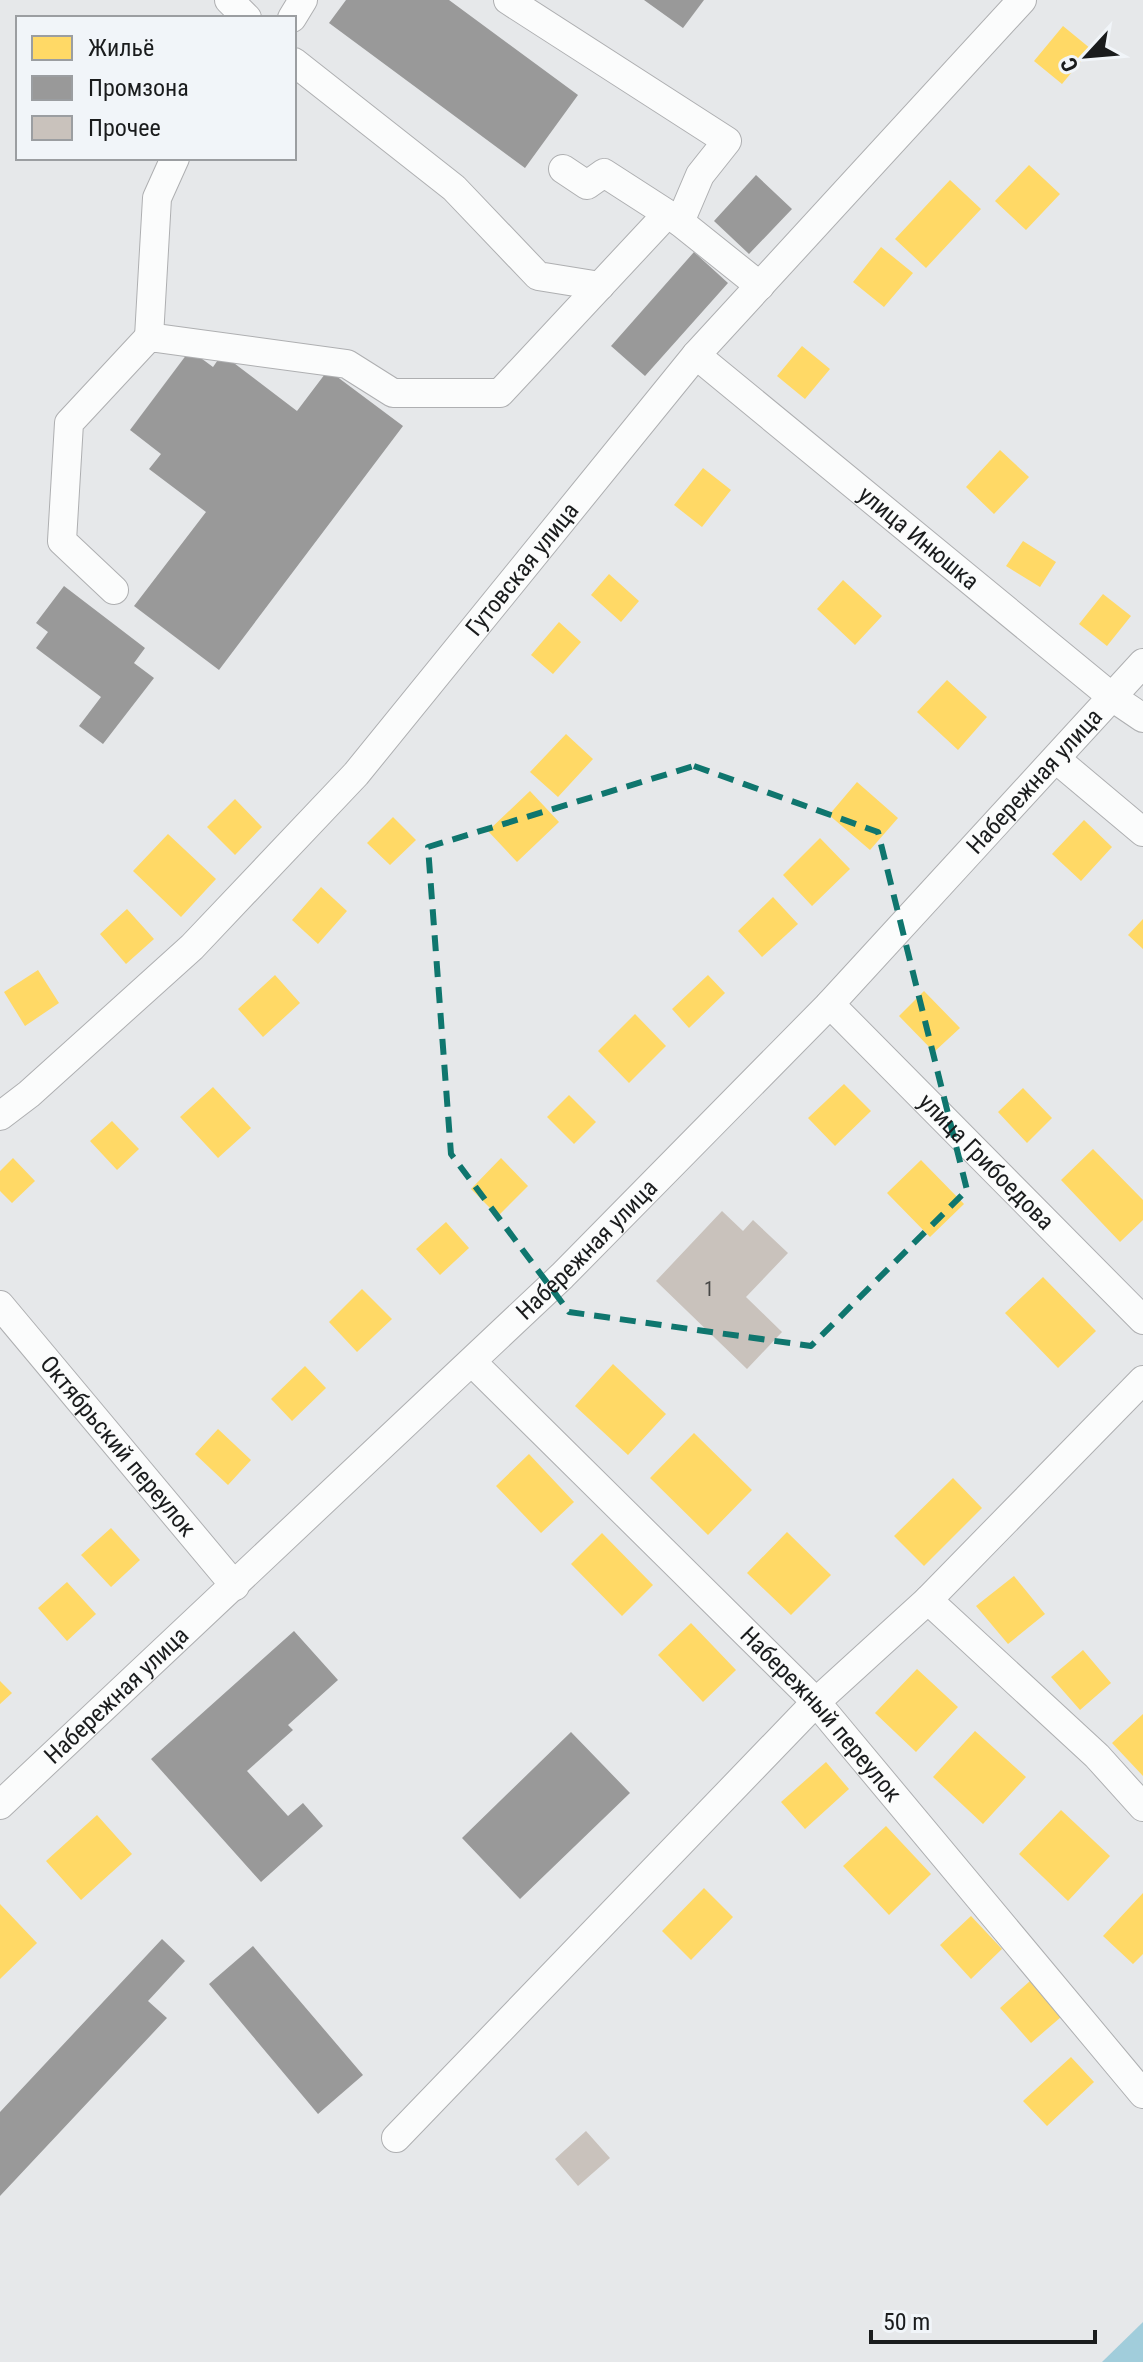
<svg xmlns="http://www.w3.org/2000/svg" width="1143" height="2362" font-family="'Roboto Condensed',sans-serif">
<rect width="100%" height="100%" fill="#e6e8ea"/>
<!-- water -->
<path fill="#a1cddb" d="M 1143,2322 L 1143,2362 L 1102,2362 Z"/>
<!-- homes -->
<path fill="#ffd966" d="M 1063,26 L 1091,49 L 1062,84 L 1034,61 Z
M 1029,165 L 1060,194 L 1026,230 L 995,201 Z
M 950,180 L 981,209 L 926,268 L 895,239 Z
M 881,247 L 913,273 L 884,307 L 853,282 Z
M 802,346 L 830,369 L 805,399 L 777,376 Z
M 1000,450 L 1029,477 L 994,514 L 966,487 Z
M 703,468 L 731,490 L 702,527 L 674,505 Z
M 1023,541 L 1056,562 L 1040,587 L 1006,566 Z
M 609,574 L 639,601 L 621,622 L 591,595 Z
M 843,580 L 882,616 L 855,645 L 817,609 Z
M 1103,594 L 1131,616 L 1107,646 L 1079,624 Z
M 559,622 L 581,642 L 553,674 L 531,655 Z
M 947,680 L 987,717 L 958,750 L 917,712 Z
M 566,734 L 593,759 L 558,797 L 530,772 Z
M 857,782 L 898,818 L 870,850 L 829,815 Z
M 530,791 L 559,822 L 517,862 L 488,831 Z
M 235,799 L 262,827 L 235,855 L 207,827 Z
M 393,817 L 416,840 L 390,865 L 367,843 Z
M 1084,820 L 1112,847 L 1081,881 L 1052,854 Z
M 168,834 L 216,879 L 181,917 L 133,871 Z
M 820,838 L 850,869 L 812,906 L 783,875 Z
M 321,887 L 347,911 L 318,944 L 292,920 Z
M 773,897 L 798,924 L 762,957 L 738,931 Z
M 127,909 L 154,939 L 126,964 L 100,934 Z
M 1143,919 L 1143,949 L 1128,935 Z
M 38,970 L 59,1003 L 25,1026 L 4,992 Z
M 275,975 L 300,1003 L 263,1037 L 238,1009 Z
M 708,975 L 725,993 L 689,1028 L 672,1009 Z
M 924,991 L 960,1028 L 934,1052 L 899,1016 Z
M 635,1014 L 666,1046 L 629,1083 L 598,1051 Z
M 844,1084 L 871,1111 L 835,1146 L 808,1118 Z
M 213,1087 L 251,1128 L 218,1158 L 180,1117 Z
M 1023,1088 L 1052,1118 L 1027,1143 L 998,1112 Z
M 569,1095 L 596,1122 L 574,1144 L 547,1117 Z
M 112,1121 L 139,1149 L 117,1170 L 90,1141 Z
M 1093,1149 L 1143,1200 L 1143,1220 L 1120,1242 L 1061,1180 Z
M 13,1158 L 35,1181 L 12,1203 L 0,1191 L 0,1171 Z
M 501,1158 L 528,1186 L 498,1216 L 471,1189 Z
M 921,1160 L 964,1204 L 930,1237 L 887,1193 Z
M 446,1222 L 469,1248 L 440,1275 L 416,1249 Z
M 1043,1277 L 1096,1331 L 1058,1368 L 1005,1313 Z
M 362,1289 L 392,1319 L 357,1352 L 329,1322 Z
M 613,1364 L 666,1414 L 628,1455 L 575,1406 Z
M 305,1366 L 326,1388 L 292,1421 L 271,1399 Z
M 218,1429 L 251,1460 L 228,1485 L 195,1454 Z
M 694,1433 L 752,1490 L 708,1535 L 650,1478 Z
M 529,1454 L 574,1502 L 541,1533 L 496,1486 Z
M 953,1478 L 982,1508 L 924,1566 L 894,1536 Z
M 111,1528 L 140,1560 L 111,1587 L 81,1555 Z
M 787,1532 L 831,1575 L 791,1615 L 747,1573 Z
M 602,1533 L 653,1585 L 622,1616 L 571,1564 Z
M 1014,1576 L 1045,1614 L 1008,1644 L 976,1606 Z
M 67,1582 L 96,1614 L 67,1641 L 38,1608 Z
M 691,1623 L 736,1670 L 703,1702 L 658,1655 Z
M 1083,1650 L 1111,1683 L 1080,1710 L 1051,1677 Z
M 917,1669 L 958,1707 L 916,1752 L 875,1713 Z
M 0,1681 L 12,1693 L 0,1704 Z
M 1143,1714 L 1143,1776 L 1112,1743 Z
M 975,1731 L 1026,1777 L 983,1824 L 933,1777 Z
M 826,1762 L 849,1789 L 805,1829 L 781,1802 Z
M 1061,1810 L 1110,1856 L 1068,1901 L 1019,1854 Z
M 97,1815 L 132,1854 L 81,1900 L 46,1861 Z
M 886,1826 L 931,1874 L 889,1915 L 843,1866 Z
M 704,1888 L 733,1917 L 691,1960 L 662,1931 Z
M 1143,1893 L 1143,1954 L 1133,1964 L 1103,1936 Z
M 0,1904 L 37,1943 L 0,1979 Z
M 971,1916 L 1002,1949 L 971,1979 L 940,1945 Z
M 1030,1981 L 1061,2017 L 1031,2043 L 1000,2008 Z
M 1071,2057 L 1094,2082 L 1047,2126 L 1023,2101 Z"/>
<!-- industry -->
<path fill="#999" d="M 346,0 L 449,0 L 578,95 L 525,168 L 329,23 Z
M 644,0 L 704,0 L 683,28 Z
M 756,175 L 792,209 L 749,254 L 714,221 Z
M 694,252 L 728,283 L 645,376 L 611,346 Z
M 190,350 L 213,367 L 222,354 L 297,411 L 328,370 L 403,426 L 219,670 L 134,606 L 206,512 L 149,469 L 161,454 L 130,430 Z
M 64,586 L 145,648 L 134,663 L 154,678 L 103,744 L 79,726 L 101,697 L 36,648 L 48,632 L 36,623 Z
M 294,1631 L 338,1680 L 288,1725 L 293,1730 L 247,1771 L 288,1816 L 303,1803 L 323,1826 L 261,1882 L 151,1759 Z
M 571,1732 L 630,1793 L 520,1899 L 462,1838 Z
M 162,1939 L 185,1961 L 148,2001 L 167,2018 L 0,2196 L 0,2112 Z
M 253,1946 L 363,2075 L 318,2114 L 209,1984 Z"/>
<!-- building -->
<path fill="#c9c2bc" d="M 722,1211 L 743,1231 L 753,1220 L 788,1253 L 746,1297 L 782,1332 L 747,1369 L 656,1281 Z
M 586,2131 L 610,2158 L 578,2186 L 555,2159 Z"/>
<g fill="none" stroke-linecap="round" stroke-linejoin="round">
<!-- minor casing -->
<g stroke="#aeafb1" stroke-width="30">
<g id="minor">
<path d="M 229,0 L 247,18"/>
<path d="M 508,0 L 727,141 L 700,175 L 680,222 L 760,286"/>
<path d="M 292,18 L 303,0"/>
<path d="M 294,62 L 454,188 L 538,276 L 600,286"/>
<path d="M 563,169 L 587,185 L 604,173 L 680,222"/>
<path d="M 149,337 L 157,198 L 175,158"/>
<path id="s1" d="M 696,355 L 1112,697 L 1143,718"/>
<path d="M 114,590 L 62,541 L 69,423 L 149,337 L 347,364 L 393,393 L 500,393 L 667,214"/>
<path d="M 1056,759 L 1143,832"/>
<path id="s2" d="M 830,1004 L 1143,1320"/>
<path id="s3" d="M 0,1116 L 29,1094 L 192,947 L 356,774 L 696,355 L 1022,0"/>
<path id="s4" d="M 0,1305 L 235,1586"/>
<path id="s5" d="M 472,1362 L 816,1702 L 1143,2094"/>
<path d="M 928,1600 L 1097,1756 L 1143,1807"/>
<path id="s6" d="M 0,1805 L 562,1276 L 830,1004 L 1143,663"/>
<path d="M 396,2138 L 816,1702 L 928,1600 L 1143,1380"/>
</g>
</g>
<!-- minor -->
<use href="#minor" stroke="#fbfcfc" stroke-width="28"/>
</g>
<!-- marked area -->
<path fill="none" stroke="#0f766e" stroke-width="6" stroke-dasharray="16 10" stroke-linejoin="round" d="M 694,766 L 878,832 L 967,1190 L 811,1346 L 569,1312 L 451,1154 L 428,847 Z"/>
<g text-anchor="middle" stroke-width="8" stroke-linejoin="round" paint-order="stroke">
<!-- number labels -->
<g font-size="20" fill="#464645">
<text x="709" y="1296">1</text>
</g>
<!-- street labels -->
<g font-size="24" fill="#1a1c1d" stroke="#f1f5f9">
<text dy="8" stroke="none"><textPath href="#s1" startOffset="288">улица Инюшка</textPath></text>
<text dy="8" stroke="none"><textPath href="#s3" startOffset="758">Гутовская улица</textPath></text>
<text dy="8" stroke="none"><textPath href="#s6" startOffset="1456">Набережная улица</textPath></text>
<text dy="8" stroke="none"><textPath href="#s2" startOffset="222">улица Грибоедова</textPath></text>
<text dy="8" stroke="none"><textPath href="#s6" startOffset="808">Набережная улица</textPath></text>
<text dy="8" stroke="none"><textPath href="#s4" startOffset="184">Октябрьский переулок</textPath></text>
<text dy="8" stroke="none"><textPath href="#s6" startOffset="160">Набережная улица</textPath></text>
<text dy="8" stroke="none"><textPath href="#s5" startOffset="496">Набережный переулок</textPath></text>
</g>
</g>
<!-- legend -->
<rect x="16" y="16" width="280" height="144" fill="#f1f5f9" stroke="#9b9ea1" stroke-width="2"/>
<rect x="32" y="36" width="40" height="24" fill="#ffd966" stroke="#9b9ea1" stroke-width="2"/>
<text x="88" y="56" font-size="24" fill="#1a1c1d">Жильё</text>
<rect x="32" y="76" width="40" height="24" fill="#999999" stroke="#9b9ea1" stroke-width="2"/>
<text x="88" y="96" font-size="24" fill="#1a1c1d">Промзона</text>
<rect x="32" y="116" width="40" height="24" fill="#c9c2bc" stroke="#9b9ea1" stroke-width="2"/>
<text x="88" y="136" font-size="24" fill="#1a1c1d">Прочее</text>
<!-- north arrow -->
<g transform="translate(1087 56) rotate(244)" stroke="#f1f5f9" stroke-width="6" paint-order="stroke">
<path d="M0-6L14 30L0 20L-14 30Z" fill="#1a1c1d"/>
<text y="-12" font-size="22" font-weight="bold" text-anchor="middle" fill="#1a1c1d">С</text>
</g>
<!-- scale -->
<path d="M871 2330v12h224v-12" fill="none" stroke="#1a1c1d" stroke-width="4"/>
<text x="883" y="2330" font-size="24" fill="#1a1c1d" stroke="#f1f5f9" stroke-width="6" paint-order="stroke">50 m</text>
</svg>
